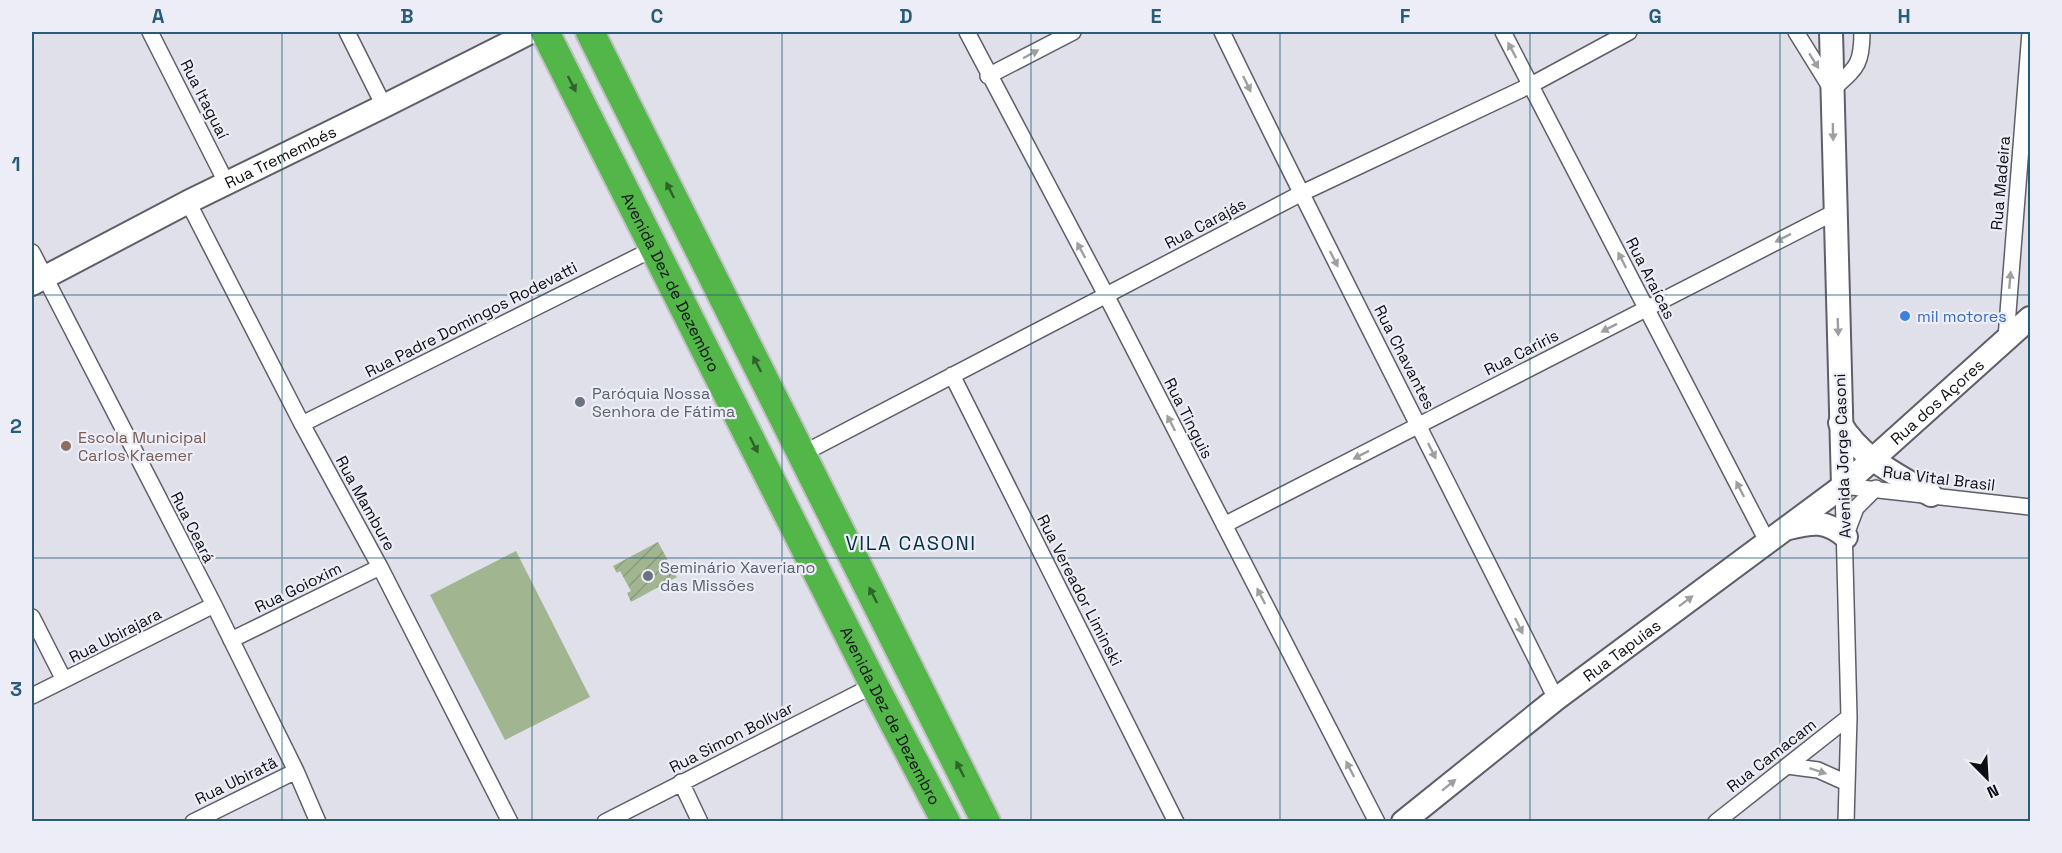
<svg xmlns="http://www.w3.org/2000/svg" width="2062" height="853" font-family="'Space Grotesk',sans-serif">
<defs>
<pattern id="garden-furrows" width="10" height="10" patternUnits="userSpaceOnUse" patternTransform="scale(1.5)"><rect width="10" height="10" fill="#a2b591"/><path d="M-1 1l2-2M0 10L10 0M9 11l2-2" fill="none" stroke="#8a9a7c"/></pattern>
</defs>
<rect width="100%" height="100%" fill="#dfe0ea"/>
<!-- garden -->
<path fill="url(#garden-furrows)" d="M 658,542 L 677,577 L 631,602 L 627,593 L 631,591 L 620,571 L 617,573 L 613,566 Z"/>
<!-- pitch -->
<path fill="#a2b591" d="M 516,551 L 590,697 L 505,740 L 430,595 Z"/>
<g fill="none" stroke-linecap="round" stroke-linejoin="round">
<!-- street casing -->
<g stroke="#5e5f68" stroke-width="18">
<path id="street" d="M 150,32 L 227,184
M 347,32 L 384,106
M 967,32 L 1106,295 L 1377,822
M 1222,32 C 1330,255 1445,476 1556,699
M 1503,32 L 1767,541
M 1796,32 L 1832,90 C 1856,68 1862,66 1862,32
M 988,76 L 1073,32
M 188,202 L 302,424 L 380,567 L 510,822
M 32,252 L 214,605 L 296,771 L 318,822
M 2006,338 L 2030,32
M 952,375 L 1176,822
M 302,424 L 655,248
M 802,454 L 1300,194 L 1531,85 L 1629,32
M 1224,525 L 1835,212
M 1848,529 L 1856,508 L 1876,488
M 32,617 L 64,680
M 231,640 L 380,567
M 32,696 L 214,605
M 1787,766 L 1818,770 L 1847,783
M 681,782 L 700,822
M 193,822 L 296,771
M 605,822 L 874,685
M 1716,822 L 1849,717
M 1846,822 L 1849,717 L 1843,486 L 2030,507"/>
</g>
<!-- secondary casing -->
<g stroke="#5e5f68" stroke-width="26">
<g id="secondary">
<path d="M 1831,32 L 1843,486"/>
<path id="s1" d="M 32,284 L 188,202 L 384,106 L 531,32"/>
<path d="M 1840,423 C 1861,459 1898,475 1931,495"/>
<path d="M 1789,528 C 1813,522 1826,520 1846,537"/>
<path id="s2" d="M 1403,822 L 1556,699 L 1843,486 L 2030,318"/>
</g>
</g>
<!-- highway casing -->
<g stroke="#c0c0c1" stroke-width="32">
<g id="highway">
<path id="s3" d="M 545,32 L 874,685 L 946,822"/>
<path d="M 590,32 L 986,822"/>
</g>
</g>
<!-- street -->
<use href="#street" stroke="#fff" stroke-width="15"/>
<!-- secondary -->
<use href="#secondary" stroke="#fff" stroke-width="22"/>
<!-- highway -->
<use href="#highway" stroke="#52b648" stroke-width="28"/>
</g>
<!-- one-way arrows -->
<defs><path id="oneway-solid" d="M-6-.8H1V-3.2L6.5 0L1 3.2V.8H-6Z" transform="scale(1.5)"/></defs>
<g fill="#9e9fa0">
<use href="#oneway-solid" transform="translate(1512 50) rotate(-118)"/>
<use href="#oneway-solid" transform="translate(1031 54) rotate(-28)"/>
<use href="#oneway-solid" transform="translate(1814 61) rotate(58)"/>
<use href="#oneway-solid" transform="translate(1247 84) rotate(64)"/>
<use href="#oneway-solid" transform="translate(1833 132) rotate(89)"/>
<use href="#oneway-solid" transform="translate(1783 238) rotate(153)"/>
<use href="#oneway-solid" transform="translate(1081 250) rotate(-118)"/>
<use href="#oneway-solid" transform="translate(1334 259) rotate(63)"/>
<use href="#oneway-solid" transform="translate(1622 260) rotate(-117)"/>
<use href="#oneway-solid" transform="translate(2010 280) rotate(-85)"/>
<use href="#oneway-solid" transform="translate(1838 327) rotate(88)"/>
<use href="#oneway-solid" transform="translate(1609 328) rotate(153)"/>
<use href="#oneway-solid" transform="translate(1171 423) rotate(-117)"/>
<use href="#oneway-solid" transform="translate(1432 451) rotate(64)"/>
<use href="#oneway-solid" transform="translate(1361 455) rotate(153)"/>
<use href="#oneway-solid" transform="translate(1740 489) rotate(-117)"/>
<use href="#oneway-solid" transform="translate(1261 596) rotate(-117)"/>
<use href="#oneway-solid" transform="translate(1686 601) rotate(-37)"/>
<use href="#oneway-solid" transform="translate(1519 626) rotate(64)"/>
<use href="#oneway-solid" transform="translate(1350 769) rotate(-117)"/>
<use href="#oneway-solid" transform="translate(1818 771) rotate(18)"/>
<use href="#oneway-solid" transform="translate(1449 785) rotate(-39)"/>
</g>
<g fill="#30622c">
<use href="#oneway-solid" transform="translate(572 84) rotate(63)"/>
<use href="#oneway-solid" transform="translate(670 190) rotate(-117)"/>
<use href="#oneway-solid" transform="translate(757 364) rotate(-117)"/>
<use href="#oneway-solid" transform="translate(754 445) rotate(63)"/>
<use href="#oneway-solid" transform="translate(873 595) rotate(-117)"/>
<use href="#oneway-solid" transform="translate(960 769) rotate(-117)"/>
</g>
<!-- grid -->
<path fill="none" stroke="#285d79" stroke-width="1.5" stroke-opacity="0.55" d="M 282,32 L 282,822M 532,32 L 532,822M 782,32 L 782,822M 1031,32 L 1031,822M 1280,32 L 1280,822M 1530,32 L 1530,822M 1780,32 L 1780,822M 32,295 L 2030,295M 32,558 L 2030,558"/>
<!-- markers -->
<circle fill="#3f7fe0" stroke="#ecedf7" stroke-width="2" cx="1905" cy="316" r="6"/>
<g fill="#6b7280" stroke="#ecedf7" stroke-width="2">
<circle cx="580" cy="402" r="6"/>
<circle cx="648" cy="576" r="6"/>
</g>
<circle fill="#8d6e63" stroke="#ecedf7" stroke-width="2" cx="66" cy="446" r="6"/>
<g text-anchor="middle" stroke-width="4.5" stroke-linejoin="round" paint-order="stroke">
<!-- street labels -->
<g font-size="16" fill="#0d0e11" stroke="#ecedf7">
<text transform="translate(205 99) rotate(63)" y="6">Rua Itaguaí</text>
<text dy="6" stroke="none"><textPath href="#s1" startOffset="279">Rua Tremembés</textPath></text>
<text transform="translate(2000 183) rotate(-85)" y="6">Rua Madeira</text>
<text transform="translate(1205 223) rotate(-28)" y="6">Rua Carajás</text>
<text transform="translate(1651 278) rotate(63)" y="6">Rua Araícas</text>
<text dy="6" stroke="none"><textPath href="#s3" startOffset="280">Avenida Dez de Dezembro</textPath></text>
<text transform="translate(471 319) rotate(-27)" y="6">Rua Padre Domingos Rodevatti</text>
<text transform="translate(1521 352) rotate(-27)" y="6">Rua Cariris</text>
<text transform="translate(1405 357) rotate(63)" y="6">Rua Chavantes</text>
<text dy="6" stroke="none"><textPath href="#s2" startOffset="680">Rua dos Açores</textPath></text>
<text transform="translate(1189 418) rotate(63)" y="6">Rua Tinguis</text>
<text transform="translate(1842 456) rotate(-92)" y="6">Avenida Jorge Casoni</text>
<text transform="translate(1939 478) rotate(7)" y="6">Rua Vital Brasil</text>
<text transform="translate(366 503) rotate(61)" y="6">Rua Mambure</text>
<text transform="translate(193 527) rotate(63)" y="6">Rua Ceará</text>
<text transform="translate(298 587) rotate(-26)" y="6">Rua Goioxim</text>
<text transform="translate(1080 590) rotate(63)" y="6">Rua Vereador Liminski</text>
<text transform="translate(115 635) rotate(-27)" y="6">Rua Ubirajara</text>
<text dy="6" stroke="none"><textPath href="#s2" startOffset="278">Rua Tapuias</textPath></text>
<text dy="6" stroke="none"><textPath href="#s3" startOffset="766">Avenida Dez de Dezembro</textPath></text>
<text transform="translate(731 737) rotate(-27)" y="6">Rua Simon Bolívar</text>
<text transform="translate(1771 755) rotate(-38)" y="6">Rua Camacam</text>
<text transform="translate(236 780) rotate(-26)" y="6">Rua Ubiratã</text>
</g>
<!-- shop labels -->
<g font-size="16" fill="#366cbe" stroke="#ecedf7" text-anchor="start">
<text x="1917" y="322">mil motores</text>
</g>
<!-- worship labels -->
<g font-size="16" fill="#5b616d" stroke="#ecedf7" text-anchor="start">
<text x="592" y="399">Paróquia Nossa<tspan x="592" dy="18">Senhora de Fátima</tspan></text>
<text x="660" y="573">Seminário Xaveriano<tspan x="660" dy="18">das Missões</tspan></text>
</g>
<!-- education labels -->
<g font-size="16" fill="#785e54" stroke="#ecedf7" text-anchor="start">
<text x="78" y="443">Escola Municipal<tspan x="78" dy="18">Carlos Kraemer</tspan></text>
</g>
<!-- quarter labels -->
<g font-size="20" letter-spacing="1.5" fill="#033146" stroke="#ecedf7">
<text x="911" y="550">VILA CASONI</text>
</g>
</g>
<!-- border -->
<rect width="2062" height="853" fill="none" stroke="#ecedf7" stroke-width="66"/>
<!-- north arrow -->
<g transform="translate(1987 778) rotate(156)" stroke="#ecedf7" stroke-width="4.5" paint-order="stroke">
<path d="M0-4.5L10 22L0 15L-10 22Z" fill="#0d0e11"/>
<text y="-9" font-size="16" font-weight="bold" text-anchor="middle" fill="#0d0e11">N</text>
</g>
<rect x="33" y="33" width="1996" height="787" fill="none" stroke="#285d79" stroke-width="2"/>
<g font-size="20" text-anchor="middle" font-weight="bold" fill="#285d79">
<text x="158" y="23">A</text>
<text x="407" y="23">B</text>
<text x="657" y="23">C</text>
<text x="906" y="23">D</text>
<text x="1156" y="23">E</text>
<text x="1405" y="23">F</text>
<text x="1655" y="23">G</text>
<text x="1904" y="23">H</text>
<text x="16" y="171">1</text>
<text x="16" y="433">2</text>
<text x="16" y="696">3</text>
</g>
</svg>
